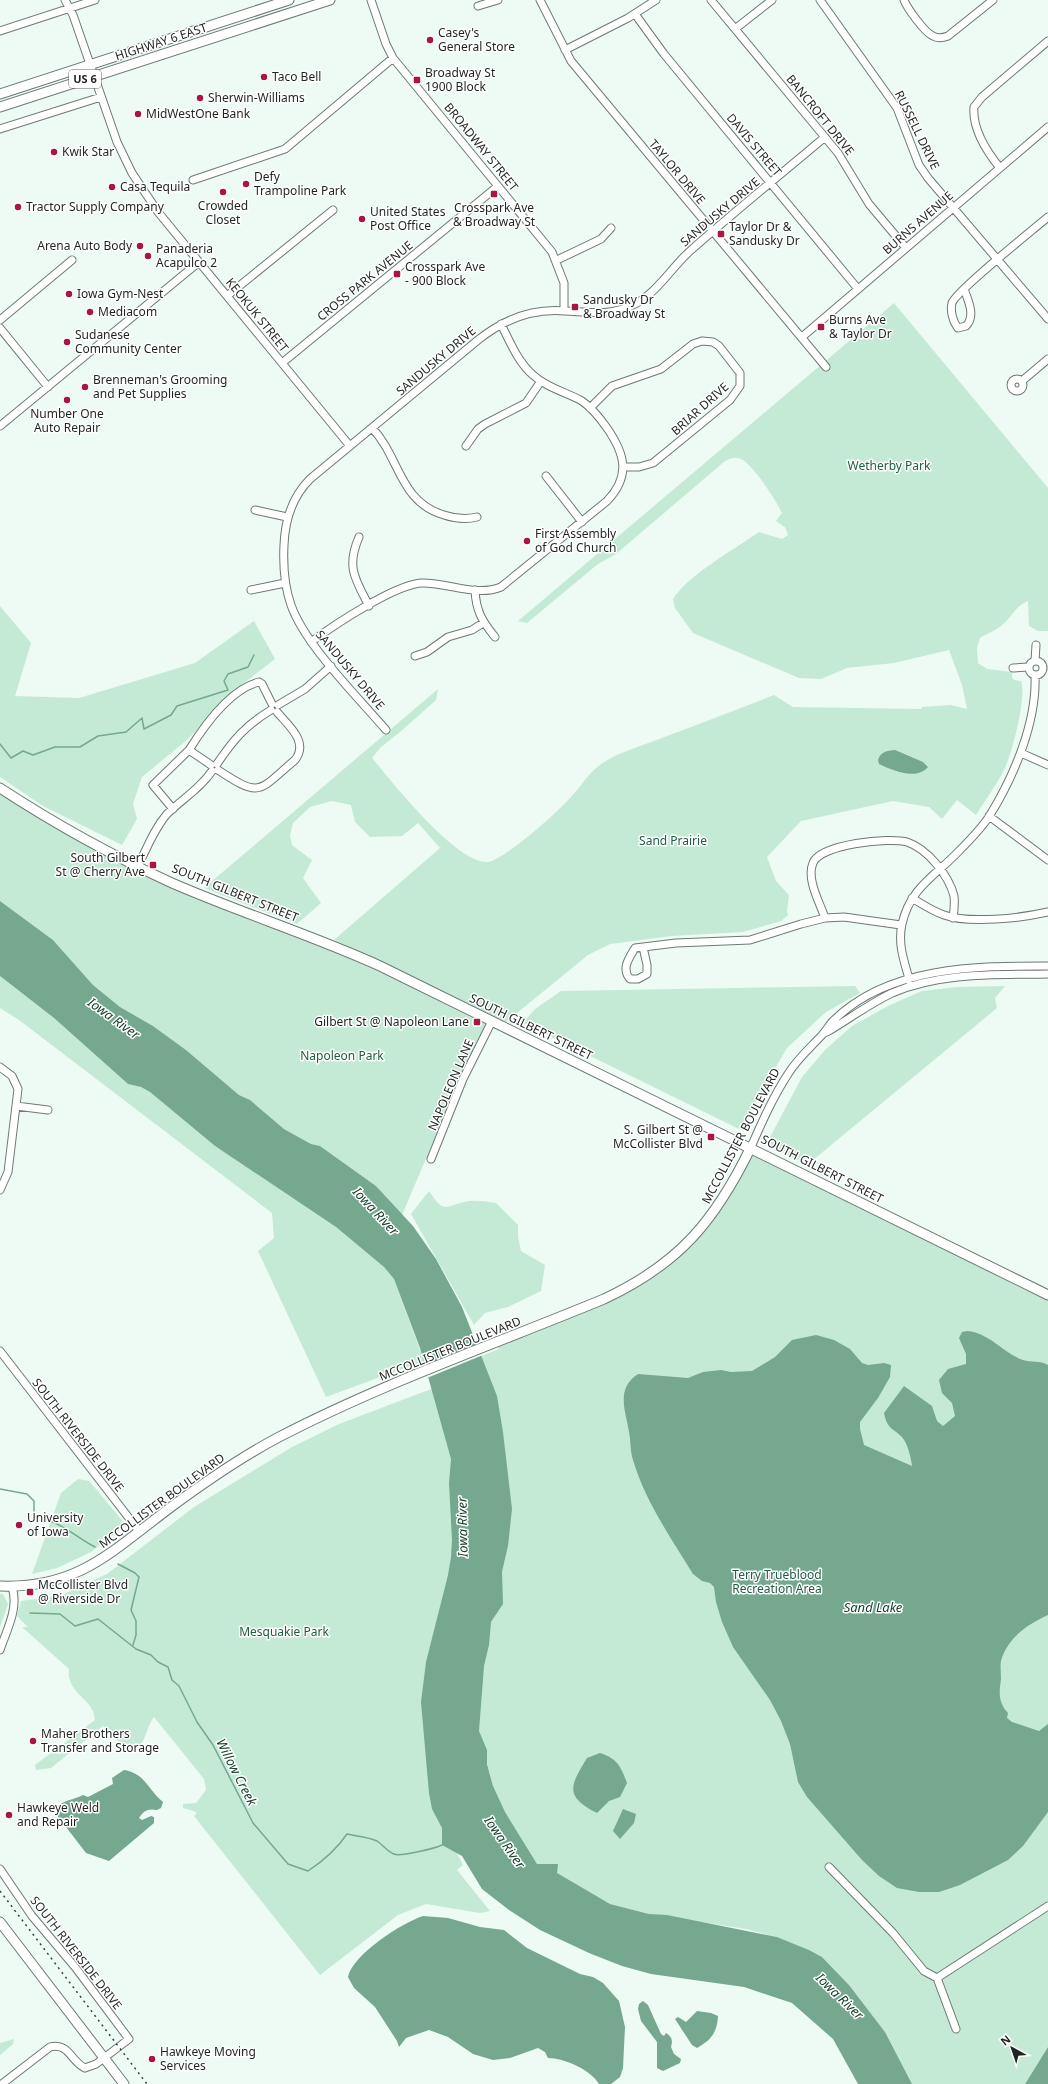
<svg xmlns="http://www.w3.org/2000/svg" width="1048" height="2084" font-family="'Noto Sans',sans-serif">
<rect width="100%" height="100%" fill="#eefaf4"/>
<!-- green -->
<path fill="#c4ead5" d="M 894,303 L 1048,488 L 1048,631 L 1038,631 L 1029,626 L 1028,601 C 1015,606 1012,617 1002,625 C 996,631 987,633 980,638 L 977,648 L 978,663 L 987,669 L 1012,672 L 1012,677 L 1014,680 L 1021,681 C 1027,697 1012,754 1004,770 C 996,786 985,800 976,815 L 957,800 L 942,819 L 929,807 L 893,801 L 801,821 L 767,857 L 776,881 L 789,895 L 787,911 L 788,915 L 781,921 L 743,932 L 672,936 L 610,944 L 588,955 L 506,1022 L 334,940 L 440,848 L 418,823 L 402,836 L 370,837 L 355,822 L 351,805 L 332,801 L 310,807 L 293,823 L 290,835 L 292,845 L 312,860 L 303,878 L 321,903 L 297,924 L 204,888 L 438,689 L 436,700 L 400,732 L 381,747 L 372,758 C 393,783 455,862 487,862 C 502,862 559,811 570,798 C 579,789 586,777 596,768 C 612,754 639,747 659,739 C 697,725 736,710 774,695 L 793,707 L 921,709 L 922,707 L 951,705 L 967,709 L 962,685 L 949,650 L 894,663 L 847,668 L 821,679 L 799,678 L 693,633 L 675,608 L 673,599 C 688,575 735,549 759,532 L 782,539 L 788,535 L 785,527 L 776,521 L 782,513 C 776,500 754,467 743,460 C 737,456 731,458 725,461 L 616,554 L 598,564 L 527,623 L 518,621 Z
M 0,606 L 31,643 L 15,696 L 79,698 L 195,663 L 254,621 L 275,659 L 230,694 L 188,739 L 142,777 L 133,804 L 137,819 L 122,845 L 43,806 L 0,777 Z
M 0,794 C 58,831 118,864 181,892 C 232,914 284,932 336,953 C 387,974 436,1000 486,1025 L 456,1088 L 402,1215 L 376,1186 L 320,1146 L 311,1144 L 284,1129 L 250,1100 L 239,1095 L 186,1050 L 153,1026 L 120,1007 L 93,985 L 53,940 L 0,901 Z
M 0,976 L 54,1018 L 128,1084 L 141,1087 L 150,1092 L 215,1146 L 336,1227 L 384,1267 L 394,1279 L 424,1361 L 326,1397 L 258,1251 L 274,1238 L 272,1213 L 19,1020 L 0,1008 Z
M 855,986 L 860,993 L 826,1012 L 787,1048 L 739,1129 L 523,1023 L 535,1009 L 561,991 Z
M 1005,986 L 995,998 L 997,1008 L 807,1165 L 771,1146 L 769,1139 L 802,1077 L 825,1050 L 852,1026 L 890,1005 L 922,991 L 957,987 Z
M 751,1147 L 1048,1295 L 1048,2047 L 1025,2084 L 912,2084 L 885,2032 L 849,1985 L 822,1957 L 809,1950 L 777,1937 L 746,1929 L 649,1914 L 610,1904 L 537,1864 L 508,1825 L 493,1786 L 479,1731 L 482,1659 L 491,1622 L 495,1616 L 502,1589 L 502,1572 L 508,1546 L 504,1441 L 488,1376 L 481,1356 L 499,1349 L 496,1343 L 623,1291 L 696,1235 Z
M 429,1191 C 446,1217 445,1204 470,1201 C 478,1200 488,1202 496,1203 L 518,1225 L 518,1236 L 521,1251 L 545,1265 L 541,1291 L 508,1307 L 485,1313 L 474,1325 L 411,1214 Z
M 439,1386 L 455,1458 L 447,1833 L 463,1865 L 457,1870 L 490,1911 L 480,1913 L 426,1904 L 398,1915 L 320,1975 L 194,1816 L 197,1813 L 194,1811 L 183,1808 L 183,1804 L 196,1803 L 206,1790 L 204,1779 L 154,1717 C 144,1730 148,1744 130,1753 C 119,1745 115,1734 103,1726 L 51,1768 L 36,1770 L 35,1765 L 95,1720 C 94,1701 74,1696 70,1680 C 68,1675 69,1674 69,1669 L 22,1627 L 28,1627 L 17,1616 L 21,1601 L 62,1595 L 107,1574 L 194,1507 L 292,1447 L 339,1424 Z
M 78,1479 L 89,1481 L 126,1525 L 91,1552 L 57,1568 L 32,1574 L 61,1493 Z
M 0,1594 L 3,1594 L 8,1604 L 0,1627 Z
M 14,2039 L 13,2044 L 0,2055 L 0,2043 Z"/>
<!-- water -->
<path fill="#75a88e" d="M 895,750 L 923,762 L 928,767 C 916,781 892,770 879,764 L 878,760 C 881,751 887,751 895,750 Z
M 0,901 L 53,940 L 93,985 L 120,1007 L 153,1026 L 186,1050 L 239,1095 L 250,1100 L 284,1129 L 311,1144 L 320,1146 L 376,1186 L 413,1226 L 436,1259 L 462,1307 L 497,1396 L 503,1432 L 512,1509 L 508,1546 L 502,1572 L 503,1604 L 491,1622 L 489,1645 L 484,1666 L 479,1731 L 487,1750 L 487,1764 L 493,1786 L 505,1812 L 537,1864 L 558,1864 L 557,1873 L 610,1904 L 649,1914 L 667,1915 L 777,1937 L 809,1950 L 822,1957 L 849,1985 L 885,2032 L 912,2084 L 858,2084 L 833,2039 L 792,2003 L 744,1987 L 651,1974 L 622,1966 L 589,1953 L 540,1930 L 509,1910 L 482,1889 L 462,1856 L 442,1845 L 442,1828 L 432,1809 L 429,1793 L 421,1702 L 426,1662 L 448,1575 L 451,1557 L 452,1540 L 449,1483 L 451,1459 L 420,1348 L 394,1279 L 384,1267 L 336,1227 L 215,1146 L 150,1092 L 141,1087 L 128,1084 L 54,1018 L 0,976 Z
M 967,1331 C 990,1333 1003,1353 1023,1360 C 1031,1363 1040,1360 1048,1365 L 1048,1615 C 1028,1624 1007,1638 1001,1661 C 1000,1667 1001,1673 1001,1679 C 999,1693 998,1702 1008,1713 L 1007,1718 L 1012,1722 L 1039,1731 L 1048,1724 L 1048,1812 L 1023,1846 L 1008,1860 L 960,1885 L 939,1892 L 919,1892 L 897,1888 L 879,1876 L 862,1860 L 807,1797 L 798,1782 L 790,1744 L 781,1721 L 770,1700 L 733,1647 L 722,1622 L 716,1602 L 714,1587 L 710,1583 L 702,1581 L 693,1574 C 671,1538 645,1501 633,1460 C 630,1451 631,1441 629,1432 C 626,1411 615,1389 638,1374 L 688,1378 L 703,1372 L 721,1370 L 731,1372 L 752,1371 L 775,1357 L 792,1340 L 816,1335 L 834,1340 L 850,1349 L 862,1363 L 868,1365 L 884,1363 L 891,1365 L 890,1377 L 878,1398 L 860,1422 L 860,1429 L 864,1445 L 912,1466 C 911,1458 908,1444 902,1437 C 893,1428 887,1429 884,1413 L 904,1386 L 932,1406 L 937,1421 L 943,1426 L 955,1416 L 952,1403 L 942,1393 L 939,1380 L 948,1369 L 966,1364 L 966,1354 L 959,1338 L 962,1332 Z
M 600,1753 C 618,1759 621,1767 627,1783 L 620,1797 L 609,1801 L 597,1813 C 564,1796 570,1786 587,1758 Z
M 124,1770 C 145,1773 148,1790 163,1802 L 161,1808 L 157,1810 C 148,1808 143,1811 139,1818 L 142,1820 L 151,1816 L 154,1817 L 154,1823 L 109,1861 L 86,1853 L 56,1814 L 56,1807 C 64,1800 73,1800 83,1795 L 88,1797 L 113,1784 L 112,1778 Z
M 623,1809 L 636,1814 L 634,1823 L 620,1839 L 613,1831 Z
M 423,1916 L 448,1918 L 480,1927 L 504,1930 L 527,1948 L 580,1974 L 593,1977 L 603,1983 L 619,2001 L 625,2027 L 623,2068 L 620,2077 L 611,2084 L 599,2084 C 591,2070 564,2058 548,2058 L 545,2052 L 538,2048 L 510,2058 L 493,2060 L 473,2054 L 448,2037 L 429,2030 L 406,2038 L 399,2047 L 397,2041 L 375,2007 L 354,1988 L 348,1977 C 353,1954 402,1923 423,1916 Z
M 643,2001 L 648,2005 L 661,2034 L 664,2036 L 666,2033 C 672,2037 673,2040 671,2047 L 674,2054 L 681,2059 L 680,2063 L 663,2071 L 657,2068 L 657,2042 L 641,2021 L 638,2009 L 639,2004 Z
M 697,2011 L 711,2013 L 718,2016 C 717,2033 711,2040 697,2048 L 692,2045 L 675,2019 L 678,2017 L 686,2022 Z
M 1048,2047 L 1048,2084 L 1025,2084 Z"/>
<!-- pier -->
<path fill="#eefaf4" d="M 478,1344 L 483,1355 L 427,1378 L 423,1367 Z"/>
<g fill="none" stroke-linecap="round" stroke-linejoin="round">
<!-- stream -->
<path stroke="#75a88e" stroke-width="1.5" d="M 0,744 L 11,758 L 23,751 L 33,755 L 55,747 L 80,747 L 98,736 L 126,732 L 142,718 L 144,729 L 171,715 L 177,706 L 228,690 L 224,681 L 228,674 L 248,667 L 254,655
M 0,1489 L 27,1494 L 34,1501 L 34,1515 L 39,1517
M 50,1521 C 67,1527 79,1539 95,1547
M 118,1564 L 135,1573 L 139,1577 L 131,1610 L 136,1621 L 136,1635 L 133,1645
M 30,1613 L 60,1614 L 75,1626 L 98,1619 L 136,1649 L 151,1655 L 158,1662 L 168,1667 L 172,1680 L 179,1686 L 197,1722 L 213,1745 L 253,1823 L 288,1864 L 308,1871 C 323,1861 337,1849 347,1834 C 356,1836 369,1837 377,1841 C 383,1845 388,1852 394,1854 C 400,1857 436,1848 442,1845"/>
<!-- minor casing -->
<g stroke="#6e7973" stroke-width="9">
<path id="minor" d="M 65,0 L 73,15 L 117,142 L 132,173 L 158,212 L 350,446
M 371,0 L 386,44 L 393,58 L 552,252 L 564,283 L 564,311
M 540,0 L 571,61 L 826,367
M 711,0 L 838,153 L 869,204 L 906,248
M 820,0 L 897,108 L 919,165 L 928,178 L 1048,319
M 904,0 C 907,8 925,33 933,36 C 938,39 943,38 948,36 L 993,0
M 478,6 L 498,0
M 635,14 L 664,54 L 858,289
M 735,29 L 772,0
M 0,31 L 95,0
M 565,50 L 628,18 L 656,0
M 0,129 L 101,97
M 1000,168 C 987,152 972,129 974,107 L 982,97 L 1048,41
M 193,180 L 285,149 L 393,58
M 557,260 L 601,239 L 611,228
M 964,289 C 968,300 976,316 966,326 L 958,328 C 953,322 950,311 952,303 C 956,291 1033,230 1048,217
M 227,296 L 333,210
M 0,320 L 72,260
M 0,328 L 48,387
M 802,337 L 1048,127
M 282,363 L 498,186
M1011 385a6 6 0 1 1 12 0a6 6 0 1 1-12 0Z
M 1022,381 L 1048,359
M 590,408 L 612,386 L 661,369 L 693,344 L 702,341 L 713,342 L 719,346 L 740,373 L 740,386 L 730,400 L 653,463 L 639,467 L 624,467
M 0,426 L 199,262
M 372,428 C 400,457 399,502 444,515 C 456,519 465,520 477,517
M 466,446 L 478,429 L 485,424 L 526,403 L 541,381
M 546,476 L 582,522
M 255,510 L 287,517
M 359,537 C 346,567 355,579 369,606
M 251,590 L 285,583
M 475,590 C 476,611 482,621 495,637
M 311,642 C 334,625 397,583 423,583 C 450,583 476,597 501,587 L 607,501 C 631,476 625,454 607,428 C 600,418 592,408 582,401 C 566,392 547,388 533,375 C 518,362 510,342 501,324
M 415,656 L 427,652 L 448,637 L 472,630 L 483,623
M1029 668a7 7 0 1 1 14 0a7 7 0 1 1-14 0Z
M 1035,661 L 1036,645
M 1013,668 L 1028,667
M 278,705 L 305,689 L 331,666
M 386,730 C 357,696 305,645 291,605 C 284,585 283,565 284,545 C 285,519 292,497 310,479 L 478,340 C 503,320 532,308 565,311 C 588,312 609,316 631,306 C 656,295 670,269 690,251 C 734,212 780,175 825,137
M 1021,753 L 1048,765
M 217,764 C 233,740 246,725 271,710
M 211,765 L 189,750 C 204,726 230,689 259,682 L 262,684 L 272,704
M 218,770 C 262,799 258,791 295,760 C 309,742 289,726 277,712
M 173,809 L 153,785 L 189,750
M 989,816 L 1048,860
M 138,866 C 147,848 154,829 167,814 C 182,799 200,789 212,771
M 912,898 C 922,904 932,911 944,915 C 969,924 1022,918 1048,912
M 825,918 C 820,903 806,879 813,863 C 820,844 890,837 907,842 C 928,849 949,876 954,896 C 955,904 954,911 953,918
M 643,947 L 647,965 L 647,974 L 638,979 L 630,979 C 621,969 629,958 635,948 L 676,943 L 750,940 L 801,924 L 825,918 L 844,917 L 901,925
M 911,986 C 906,966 897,946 902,924 C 910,888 935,876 958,852 C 969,841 982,828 990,815 C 1014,776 1037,722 1035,675
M 827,1032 C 849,1019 869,1004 892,993 C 941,972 996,975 1048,974
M 0,1067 L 12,1076 L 18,1089 L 8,1172 L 0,1190
M 16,1106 L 48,1110
M 751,1147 C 762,1122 773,1097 788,1074 C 797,1059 810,1048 822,1035 C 826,1031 829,1025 833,1021 C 888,966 976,966 1048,966
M 431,1159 L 463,1079 L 492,1021
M 0,1351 L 139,1531
M 0,1650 C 7,1629 19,1608 12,1587
M 829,1867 L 893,1933 L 924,1971 L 937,1978 L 956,2029
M 0,1869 L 32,1916 L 75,1967 L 129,2039 L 96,2064 L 85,2068 C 71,2062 69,2042 50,2047 L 2,2084
M 937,1978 L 1048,1906"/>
</g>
<!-- major casing -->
<g stroke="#6e7973" stroke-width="11">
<path id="major" d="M 0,94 L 289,0
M 0,107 L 330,0
M 0,788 C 55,824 113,856 172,883 C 241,913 312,935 380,966 L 1048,1295
M 0,1586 C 78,1589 112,1551 171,1507 C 205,1482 241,1457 279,1437 C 383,1383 495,1344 604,1299 C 679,1264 715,1221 751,1147
M 0,1922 L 124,2084"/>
</g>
<!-- minor -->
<use href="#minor" stroke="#fff" stroke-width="7"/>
<!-- major -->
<use href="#major" stroke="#fff" stroke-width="9"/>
<!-- rail -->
<path stroke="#3a3f3c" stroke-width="1.5" stroke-dasharray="2 4" stroke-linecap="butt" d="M 0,1891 L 147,2084"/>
</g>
<!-- markers -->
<g fill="#aa1542" stroke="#fff" stroke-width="1.5">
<circle cx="430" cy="40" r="4"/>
<circle cx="264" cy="77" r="4"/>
<rect x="413" y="76" width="8" height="8" rx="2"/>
<circle cx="200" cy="98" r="4"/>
<circle cx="138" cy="114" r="4"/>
<circle cx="54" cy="152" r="4"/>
<circle cx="246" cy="184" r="4"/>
<circle cx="112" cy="187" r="4"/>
<circle cx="223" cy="192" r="4"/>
<rect x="490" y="190" width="8" height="8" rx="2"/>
<circle cx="18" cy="207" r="4"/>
<circle cx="362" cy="219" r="4"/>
<rect x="717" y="230" width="8" height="8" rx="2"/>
<circle cx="140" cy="246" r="4"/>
<circle cx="148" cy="256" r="4"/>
<rect x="393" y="270" width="8" height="8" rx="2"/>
<circle cx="69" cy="294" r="4"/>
<rect x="571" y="303" width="8" height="8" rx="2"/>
<circle cx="90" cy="312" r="4"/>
<rect x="817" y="323" width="8" height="8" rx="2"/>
<circle cx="67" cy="342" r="4"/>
<circle cx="85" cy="387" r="4"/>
<circle cx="67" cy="400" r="4"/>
<circle cx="527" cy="541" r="4"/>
<rect x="149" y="861" width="8" height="8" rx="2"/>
<rect x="473" y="1018" width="8" height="8" rx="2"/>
<rect x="707" y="1133" width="8" height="8" rx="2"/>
<circle cx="19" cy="1525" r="4"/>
<rect x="26" y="1588" width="8" height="8" rx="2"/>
<circle cx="33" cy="1741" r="4"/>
<circle cx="9" cy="1815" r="4"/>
<circle cx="152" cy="2059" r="4"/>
</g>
<g text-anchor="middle" stroke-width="3" stroke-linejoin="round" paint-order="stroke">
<!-- shield labels -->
<rect fill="#fff" stroke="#626564" stroke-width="1" x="69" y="70" width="32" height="18" rx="3"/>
<g font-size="11" font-weight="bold" fill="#1f2321">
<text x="85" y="83">US 6</text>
</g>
<!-- poi labels -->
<g font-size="12" fill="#1f2321" stroke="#fff" text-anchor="start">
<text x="438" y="37">Casey's<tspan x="438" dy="14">General Store</tspan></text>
<text x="425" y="77">Broadway St<tspan x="425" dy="14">1900 Block</tspan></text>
<text x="272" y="81">Taco Bell</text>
<text x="208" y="102">Sherwin-Williams</text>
<text x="146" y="118">MidWestOne Bank</text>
<text x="62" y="156">Kwik Star</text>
<text x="254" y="181">Defy<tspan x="254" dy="14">Trampoline Park</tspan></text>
<text x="120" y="191">Casa Tequila</text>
<text x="223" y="210" text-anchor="middle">Crowded<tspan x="223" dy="14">Closet</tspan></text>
<text x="26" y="211">Tractor Supply Company</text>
<text x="494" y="212" text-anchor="middle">Crosspark Ave<tspan x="494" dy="14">&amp; Broadway St</tspan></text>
<text x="370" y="216">United States<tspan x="370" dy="14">Post Office</tspan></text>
<text x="729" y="231">Taylor Dr &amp;<tspan x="729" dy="14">Sandusky Dr</tspan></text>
<text x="132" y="250" text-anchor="end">Arena Auto Body</text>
<text x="156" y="253">Panaderia<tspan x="156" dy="14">Acapulco 2</tspan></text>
<text x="405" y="271">Crosspark Ave<tspan x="405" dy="14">- 900 Block</tspan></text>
<text x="77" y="298">Iowa Gym-Nest</text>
<text x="583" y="304">Sandusky Dr<tspan x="583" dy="14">&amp; Broadway St</tspan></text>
<text x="98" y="316">Mediacom</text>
<text x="829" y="324">Burns Ave<tspan x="829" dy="14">&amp; Taylor Dr</tspan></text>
<text x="75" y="339">Sudanese<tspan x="75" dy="14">Community Center</tspan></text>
<text x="93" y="384">Brenneman's Grooming<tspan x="93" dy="14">and Pet Supplies</tspan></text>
<text x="67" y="418" text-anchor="middle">Number One<tspan x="67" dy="14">Auto Repair</tspan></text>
<text x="535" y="538">First Assembly<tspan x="535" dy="14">of God Church</tspan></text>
<text x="145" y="862" text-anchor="end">South Gilbert<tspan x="145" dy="14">St @ Cherry Ave</tspan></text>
<text x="469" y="1026" text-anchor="end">Gilbert St @ Napoleon Lane</text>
<text x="703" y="1134" text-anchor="end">S. Gilbert St @<tspan x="703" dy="14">McCollister Blvd</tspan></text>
<text x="27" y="1522">University<tspan x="27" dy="14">of Iowa</tspan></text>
<text x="38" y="1589">McCollister Blvd<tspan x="38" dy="14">@ Riverside Dr</tspan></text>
<text x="41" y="1738">Maher Brothers<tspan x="41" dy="14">Transfer and Storage</tspan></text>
<text x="17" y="1812">Hawkeye Weld<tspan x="17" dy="14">and Repair</tspan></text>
<text x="160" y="2056">Hawkeye Moving<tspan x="160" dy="14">Services</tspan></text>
</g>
<!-- street labels -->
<g font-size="12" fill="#1f2321" stroke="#fff">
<text transform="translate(161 42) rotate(-18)" y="4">HIGHWAY 6 EAST</text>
<text transform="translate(820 115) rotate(51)" y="4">BANCROFT DRIVE</text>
<text transform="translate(917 130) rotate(64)" y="4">RUSSELL DRIVE</text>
<text transform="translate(754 145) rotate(50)" y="4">DAVIS STREET</text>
<text transform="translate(481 147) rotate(51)" y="4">BROADWAY STREET</text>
<text transform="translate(677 172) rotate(50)" y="4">TAYLOR DRIVE</text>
<text transform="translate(720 212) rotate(-40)" y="4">SANDUSKY DRIVE</text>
<text transform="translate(918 223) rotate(-41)" y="4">BURNS AVENUE</text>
<text transform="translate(365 281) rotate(-39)" y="4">CROSS PARK AVENUE</text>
<text transform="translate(257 315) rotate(51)" y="4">KEOKUK STREET</text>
<text transform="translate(436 361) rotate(-40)" y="4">SANDUSKY DRIVE</text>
<text transform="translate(700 409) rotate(-42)" y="4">BRIAR DRIVE</text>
<text transform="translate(350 670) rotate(50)" y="4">SANDUSKY DRIVE</text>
<text transform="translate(235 893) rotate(22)" y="4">SOUTH GILBERT STREET</text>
<text transform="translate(531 1027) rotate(26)" y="4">SOUTH GILBERT STREET</text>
<text transform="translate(451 1085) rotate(-67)" y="4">NAPOLEON LANE</text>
<text transform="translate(741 1136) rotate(-62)" y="4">MCCOLLISTER BOULEVARD</text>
<text transform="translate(822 1169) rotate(27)" y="4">SOUTH GILBERT STREET</text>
<text transform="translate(450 1349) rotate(-22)" y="4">MCCOLLISTER BOULEVARD</text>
<text transform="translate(78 1435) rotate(52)" y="4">SOUTH RIVERSIDE DRIVE</text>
<text transform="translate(162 1501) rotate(-36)" y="4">MCCOLLISTER BOULEVARD</text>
<text transform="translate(76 1953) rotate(52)" y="4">SOUTH RIVERSIDE DRIVE</text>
</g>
<!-- park labels -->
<g font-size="12" fill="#205d43" stroke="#fff">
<text x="889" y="470">Wetherby Park</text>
<text x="673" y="845">Sand Prairie</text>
<text x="342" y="1060">Napoleon Park</text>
<text x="777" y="1579">Terry Trueblood<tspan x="777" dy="14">Recreation Area</tspan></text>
<text x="284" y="1636">Mesquakie Park</text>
</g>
<!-- water labels -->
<g font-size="13" font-style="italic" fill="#16412e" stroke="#fff">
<text transform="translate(114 1018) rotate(36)" y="5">Iowa River</text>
<text transform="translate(376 1211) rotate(47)" y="5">Iowa River</text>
<text transform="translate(462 1527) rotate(-91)" y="5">Iowa River</text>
<text x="873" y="1612">Sand Lake</text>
<text transform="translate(237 1772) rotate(63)" y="5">Willow Creek</text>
<text transform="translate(505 1842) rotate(55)" y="5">Iowa River</text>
<text transform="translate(840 1996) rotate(44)" y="5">Iowa River</text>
</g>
</g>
<!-- north arrow -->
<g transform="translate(1012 2048) rotate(320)" stroke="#ffffff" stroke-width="3" paint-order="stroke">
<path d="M0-3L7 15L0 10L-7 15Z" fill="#1f2321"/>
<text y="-6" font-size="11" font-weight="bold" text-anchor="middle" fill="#1f2321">N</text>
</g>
</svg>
